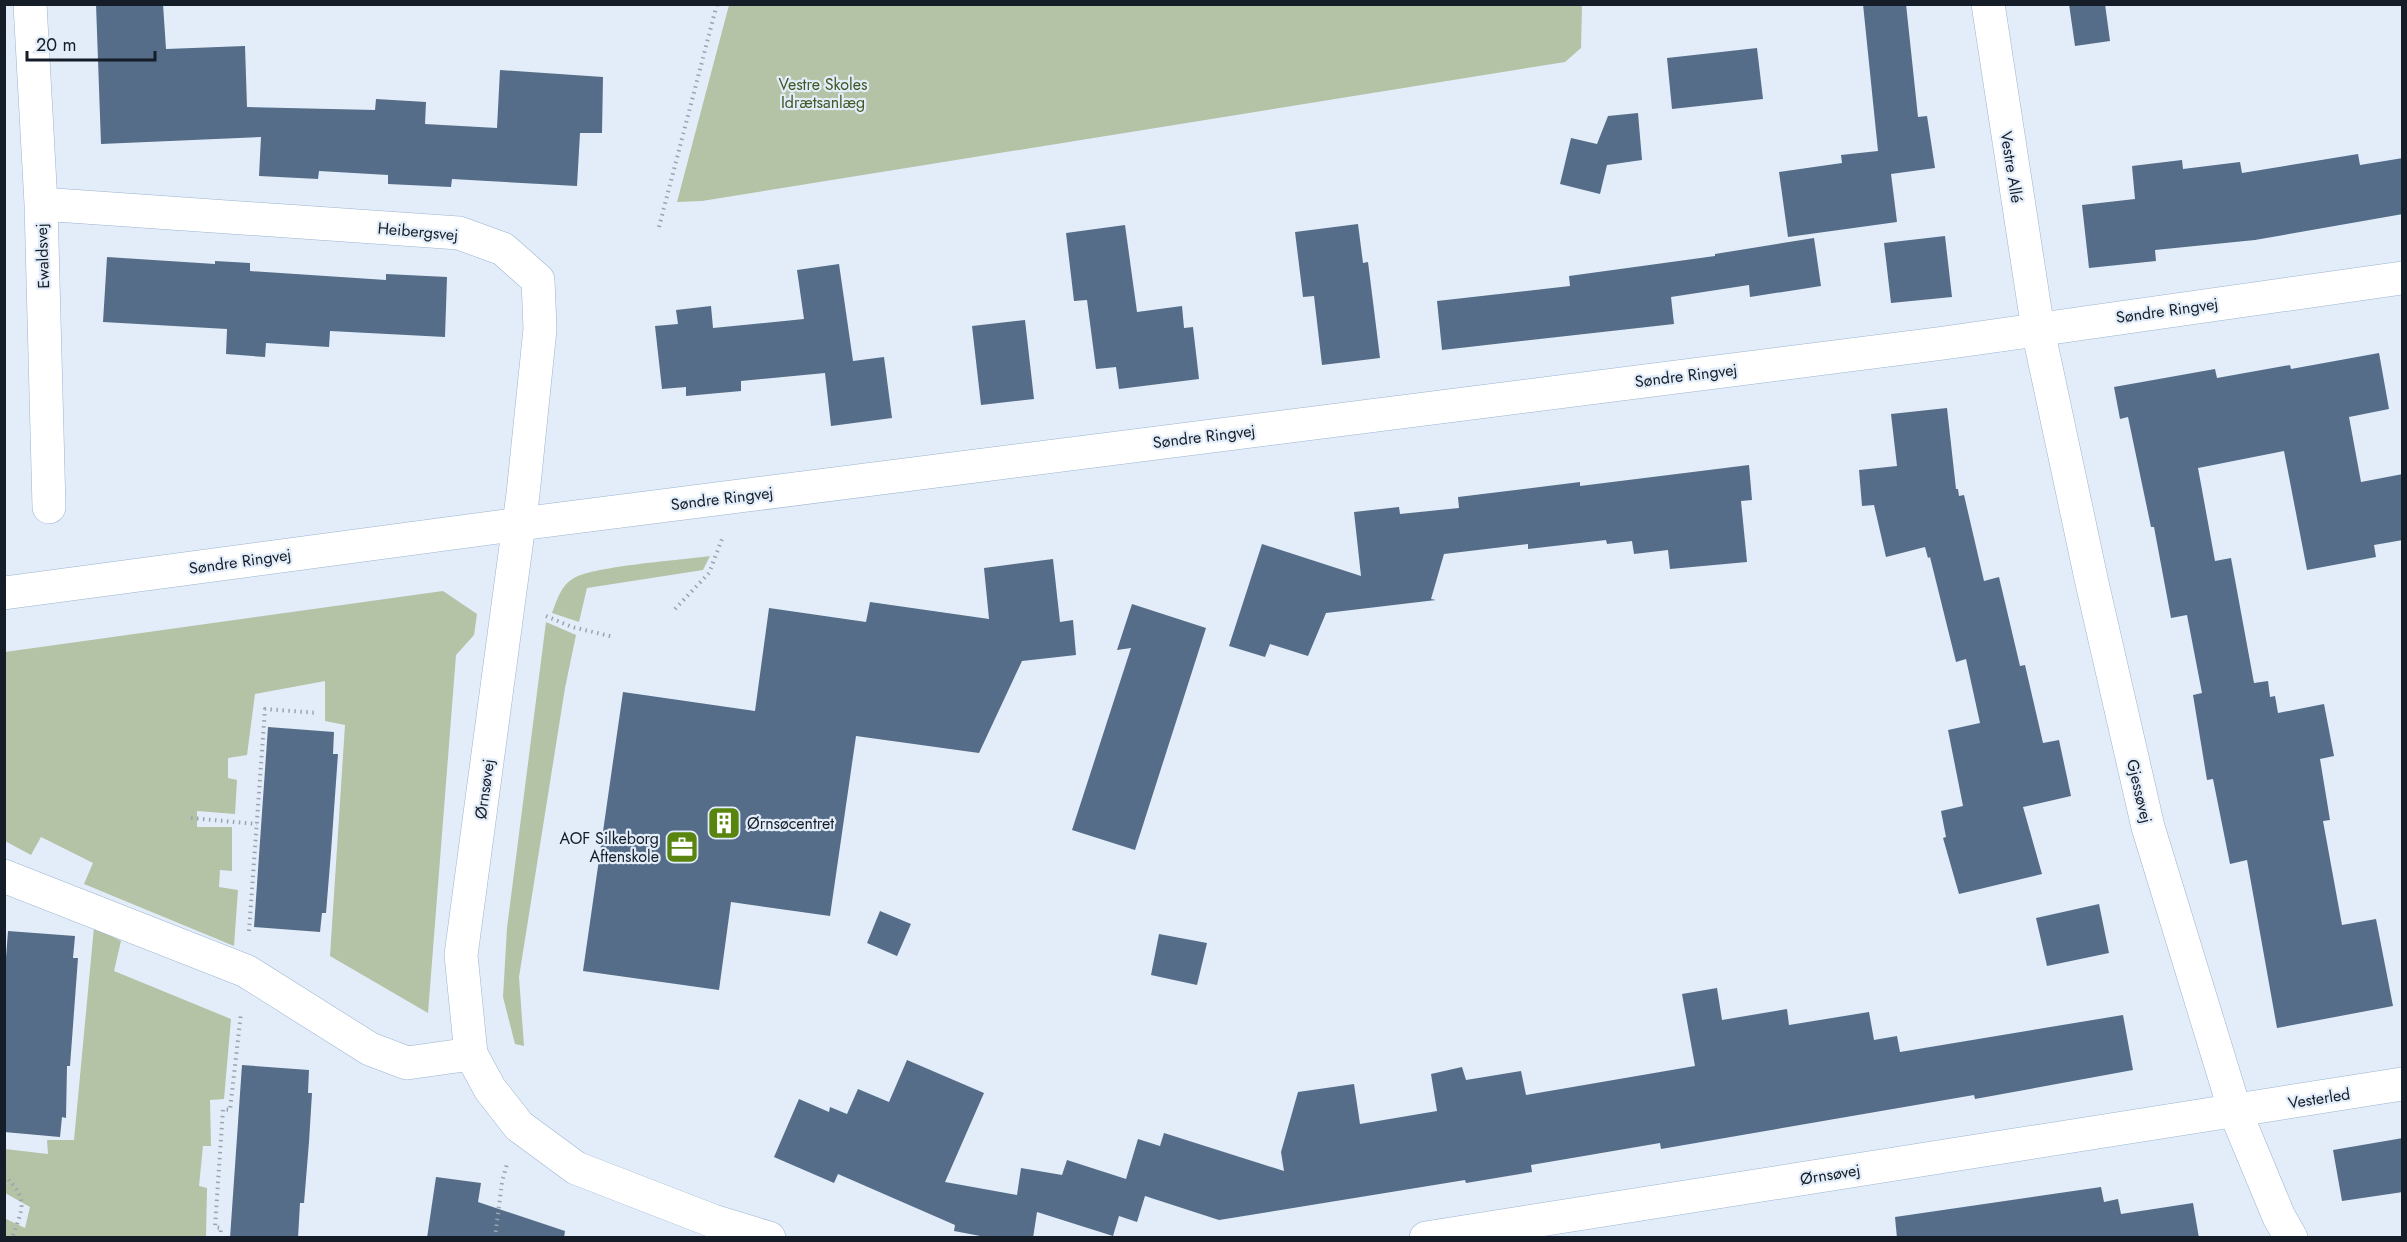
<svg xmlns="http://www.w3.org/2000/svg" width="2407" height="1242" font-family="Jost,sans-serif">
<rect width="100%" height="100%" fill="#e2edf9"/>
<!-- green -->
<path fill="#b4c2a6" d="M 729,5 L 1582,5 L 1581,48 L 1565,62 L 702,201 L 677,202 Z
M 710,556 L 703,570 L 587,588 L 579,622 L 552,613 C 557,600 561,585 574,578 C 595,566 682,560 710,556 Z
M 443,591 L 477,614 L 474,635 L 456,655 L 428,1013 L 330,956 L 345,725 L 325,721 L 325,681 L 255,694 L 247,755 L 228,758 L 228,778 L 237,780 L 235,814 L 197,811 L 197,827 L 232,827 L 232,871 L 220,870 L 219,887 L 238,890 L 234,946 L 84,884 L 93,863 L 41,837 L 31,855 L 5,841 L 5,652 Z
M 546,622 L 576,635 L 565,688 L 519,977 L 524,1046 L 515,1044 L 503,997 L 507,928 Z
M 94,927 L 121,941 L 114,971 L 231,1019 L 224,1099 L 210,1100 L 211,1146 L 203,1146 L 199,1186 L 207,1188 L 206,1237 L 5,1237 L 4,1218 L 25,1228 L 30,1207 L 5,1193 L 5,1149 L 48,1154 L 47,1140 L 74,1140 Z"/>
<!-- building -->
<path fill="#556d88" d="M 96,4 L 163,4 L 166,49 L 245,46 L 247,107 L 375,110 L 376,99 L 426,102 L 425,124 L 497,128 L 500,70 L 603,77 L 602,133 L 580,133 L 577,186 L 452,179 L 451,187 L 388,184 L 388,175 L 319,171 L 318,179 L 259,176 L 261,137 L 101,144 Z
M 1863,4 L 1906,4 L 1918,117 L 1927,116 L 1935,168 L 1891,174 L 1897,222 L 1788,237 L 1779,172 L 1842,163 L 1841,155 L 1878,151 Z
M 2069,4 L 2105,4 L 2110,41 L 2075,46 Z
M 1757,48 L 1763,99 L 1672,109 L 1667,58 Z
M 1638,113 L 1642,160 L 1607,165 L 1600,194 L 1560,184 L 1571,138 L 1597,144 L 1608,116 Z
M 2358,154 L 2360,165 L 2403,158 L 2403,214 L 2255,240 L 2155,250 L 2156,261 L 2089,268 L 2082,205 L 2135,199 L 2132,166 L 2182,160 L 2183,169 L 2240,162 L 2242,173 Z
M 1358,224 L 1363,263 L 1368,262 L 1380,358 L 1322,365 L 1314,296 L 1303,297 L 1295,232 Z
M 1125,225 L 1137,312 L 1182,306 L 1184,328 L 1193,327 L 1199,379 L 1119,389 L 1116,367 L 1096,369 L 1087,300 L 1074,301 L 1066,233 Z
M 1945,236 L 1952,297 L 1891,303 L 1884,243 Z
M 1814,238 L 1821,286 L 1750,297 L 1749,285 L 1671,297 L 1674,324 L 1442,350 L 1437,301 L 1570,286 L 1569,276 L 1715,256 L 1715,254 Z
M 107,257 L 215,264 L 215,261 L 250,263 L 250,271 L 386,280 L 386,274 L 447,277 L 445,337 L 330,331 L 329,347 L 266,343 L 265,357 L 226,354 L 227,329 L 103,322 Z
M 839,264 L 853,361 L 884,357 L 892,418 L 831,426 L 825,373 L 741,381 L 741,391 L 686,396 L 686,387 L 662,389 L 655,326 L 678,324 L 676,310 L 711,306 L 713,328 L 804,319 L 797,270 Z
M 1025,320 L 1034,399 L 981,405 L 972,326 Z
M 2379,353 L 2389,409 L 2349,417 L 2361,482 L 2403,474 L 2403,540 L 2374,545 L 2376,557 L 2307,570 L 2284,451 L 2198,468 L 2215,561 L 2231,558 L 2254,683 L 2268,681 L 2270,697 L 2275,696 L 2278,713 L 2324,704 L 2334,756 L 2320,759 L 2330,820 L 2323,821 L 2342,925 L 2376,919 L 2393,1006 L 2277,1028 L 2247,860 L 2230,864 L 2213,779 L 2207,780 L 2193,695 L 2202,693 L 2187,615 L 2171,618 L 2154,527 L 2151,527 L 2128,417 L 2120,419 L 2114,387 L 2215,369 L 2217,378 L 2290,365 L 2291,369 Z
M 1947,408 L 1956,489 L 1958,489 L 1959,496 L 1964,495 L 1984,581 L 1999,577 L 2020,666 L 2025,665 L 2043,743 L 2059,740 L 2071,796 L 2023,807 L 2042,874 L 1959,894 L 1943,838 L 1946,837 L 1941,811 L 1963,806 L 1948,730 L 1980,723 L 1966,659 L 1956,662 L 1930,557 L 1928,558 L 1925,547 L 1886,557 L 1874,505 L 1862,506 L 1859,470 L 1897,466 L 1891,414 Z
M 1749,465 L 1752,500 L 1741,501 L 1747,562 L 1670,569 L 1668,550 L 1634,554 L 1632,541 L 1607,544 L 1606,540 L 1528,549 L 1528,544 L 1444,554 L 1431,599 L 1436,600 L 1326,613 L 1308,656 L 1270,644 L 1265,657 L 1229,646 L 1262,544 L 1361,576 L 1354,512 L 1399,507 L 1400,514 L 1459,508 L 1458,497 L 1580,482 L 1580,486 Z
M 1053,559 L 1060,622 L 1073,620 L 1076,655 L 1022,661 L 979,753 L 856,736 L 830,916 L 731,902 L 719,990 L 583,971 L 623,692 L 755,711 L 769,608 L 866,622 L 870,602 L 989,619 L 984,568 Z
M 1132,604 L 1206,628 L 1135,850 L 1072,830 L 1131,648 L 1117,650 Z
M 268,727 L 334,732 L 333,754 L 338,754 L 331,852 L 326,913 L 322,913 L 320,932 L 254,927 Z
M 2099,904 L 2109,953 L 2047,966 L 2036,918 Z
M 880,911 L 911,924 L 897,956 L 867,943 Z
M 8,931 L 75,936 L 73,958 L 78,958 L 70,1066 L 67,1066 L 66,1118 L 62,1117 L 60,1137 L 4,1132 L 4,984 Z
M 1159,934 L 1207,943 L 1197,985 L 1151,975 Z
M 1717,988 L 1722,1020 L 1787,1009 L 1789,1025 L 1869,1012 L 1874,1040 L 1897,1036 L 1900,1052 L 2123,1015 L 2133,1070 L 1975,1099 L 1974,1095 L 1661,1149 L 1660,1143 L 1531,1165 L 1532,1172 L 1466,1183 L 1465,1180 L 1219,1220 L 1145,1196 L 1137,1222 L 1119,1216 L 1113,1236 L 1037,1212 L 1033,1238 L 991,1238 L 954,1231 L 955,1225 L 838,1174 L 834,1183 L 774,1157 L 799,1099 L 829,1112 L 830,1107 L 847,1114 L 858,1089 L 889,1102 L 907,1060 L 984,1093 L 945,1182 L 1017,1195 L 1021,1168 L 1062,1175 L 1067,1160 L 1126,1179 L 1138,1139 L 1160,1146 L 1164,1133 L 1284,1171 L 1281,1152 L 1298,1092 L 1354,1084 L 1360,1124 L 1437,1111 L 1431,1074 L 1462,1067 L 1466,1080 L 1521,1071 L 1526,1095 L 1695,1066 L 1682,994 Z
M 242,1065 L 309,1070 L 308,1093 L 312,1093 L 309,1142 L 304,1203 L 300,1203 L 298,1238 L 230,1238 Z
M 2403,1138 L 2403,1192 L 2342,1201 L 2333,1150 Z
M 436,1177 L 481,1183 L 478,1202 L 565,1231 L 564,1238 L 427,1238 Z
M 2101,1187 L 2104,1202 L 2118,1199 L 2121,1214 L 2193,1203 L 2199,1238 L 1897,1238 L 1895,1217 Z"/>
<g fill="none" stroke-linecap="round" stroke-linejoin="round">
<!-- minor casing -->
<g stroke="#9bb4d0" stroke-width="34">
<path id="minor" d="M 30,4 L 41,204 L 49,507
M 41,204 L 459,233 L 503,249 L 538,280 L 540,329 L 523,494 L 461,955 L 471,1054 L 490,1089 L 519,1126 L 576,1168 L 713,1221 L 769,1238
M 4,876 L 246,971 L 370,1049 L 407,1063 L 471,1054
M 1426,1238 L 2402,1084"/>
</g>
<!-- tertiary casing -->
<g stroke="#9bb4d0" stroke-width="34">
<path id="tertiary" d="M 1988,4 L 2038,330 L 2092,583 L 2148,827 L 2235,1111 L 2279,1217 L 2291,1238"/>
</g>
<!-- primary casing -->
<g stroke="#9bb4d0" stroke-width="34">
<path id="primary" d="M 4,593 L 520,524 L 1944,343 L 2402,278"/>
</g>
<!-- path -->
<path stroke="#9aa4b0" stroke-width="4" stroke-dasharray="1.5 4.5" stroke-linecap="butt" d="M 659,227 L 717,4
M 675,609 L 709,573 L 722,539
M 546,616 L 572,627 L 614,637
M 191,818 L 257,824
M 249,931 L 265,709 L 318,713
M 4,1175 C 29,1200 23,1207 12,1238
M 220,1238 L 221,1228 L 215,1227 L 223,1109 L 230,1110 L 241,1013
M 495,1238 L 502,1182 L 507,1164"/>
<!-- minor -->
<use href="#minor" stroke="#fff" stroke-width="33"/>
<!-- tertiary -->
<use href="#tertiary" stroke="#fff" stroke-width="33"/>
<!-- primary -->
<use href="#primary" stroke="#fff" stroke-width="33"/>
</g>
<!-- icons -->
<defs>
<g id="building-square" transform="scale(1.725)"><rect x="-9" y="-9" width="18" height="18" rx="4" fill="#59840e" stroke="#e2edf9"/><path d="M-4-6H4V6H1V3H-1V6H-4ZM-2.5-4.3h1.7v1.8h-1.7ZM.8-4.3h1.7v1.8H.8ZM-2.5-1h1.7V.8h-1.7ZM.8-1h1.7V.8H.8Z" fill="#fff"/></g>
<g id="office-square" transform="scale(1.725)"><rect x="-9" y="-9" width="18" height="18" rx="4" fill="#59840e" stroke="#e2edf9"/><path d="M-6-3h4V-5.5h4V-3h4V5H-6ZM-1-4.5V-3h2v-1.5ZM-6 0V1H6V0Z" fill="#fff"/></g>
</defs>
<g fill-rule="evenodd">
<use href="#building-square" x="724" y="823"/>
<use href="#office-square" x="682" y="847"/>
</g>
<g text-anchor="middle" stroke-width="4.5" stroke-linejoin="round" paint-order="stroke">
<!-- park labels -->
<g font-size="16" fill="#415824" stroke="#e2edf9">
<text x="823" y="90">Vestre Skoles<tspan x="823" dy="18">Idrætsanlæg</tspan></text>
</g>
<!-- street labels -->
<g font-size="16" fill="#141d28" stroke="#e2edf9">
<text transform="translate(2012 167) rotate(81)" y="6">Vestre Allé</text>
<text transform="translate(418 231) rotate(5)" y="6">Heibergsvej</text>
<text transform="translate(42 256) rotate(-92)" y="6">Ewaldsvej</text>
<text transform="translate(2167 310) rotate(-8)" y="6">Søndre Ringvej</text>
<text transform="translate(1686 375) rotate(-7)" y="6">Søndre Ringvej</text>
<text transform="translate(1204 436) rotate(-7)" y="6">Søndre Ringvej</text>
<text transform="translate(722 498) rotate(-7)" y="6">Søndre Ringvej</text>
<text transform="translate(240 561) rotate(-8)" y="6">Søndre Ringvej</text>
<text transform="translate(484 789) rotate(-82)" y="6">Ørnsøvej</text>
<text transform="translate(2140 791) rotate(77)" y="6">Gjessøvej</text>
<text transform="translate(2319 1098) rotate(-9)" y="6">Vesterled</text>
<text transform="translate(1830 1174) rotate(-9)" y="6">Ørnsøvej</text>
</g>
<!-- poi labels -->
<g font-size="16" fill="#141d28" stroke="#e2edf9" text-anchor="start">
<text x="747" y="829">Ørnsøcentret</text>
<text x="659" y="844" text-anchor="end">AOF Silkeborg<tspan x="659" dy="18">Aftenskole</tspan></text>
</g>
</g>
<!-- border -->
<rect width="2407" height="1242" fill="none" stroke="#141d28" stroke-width="12"/>
<!-- scale -->
<path d="M27 51v9h128v-9" fill="none" stroke="#141d28" stroke-width="3"/>
<text x="36" y="51" font-size="18" fill="#141d28" stroke="#e2edf9" stroke-width="4.5" paint-order="stroke">20 m</text>
</svg>
